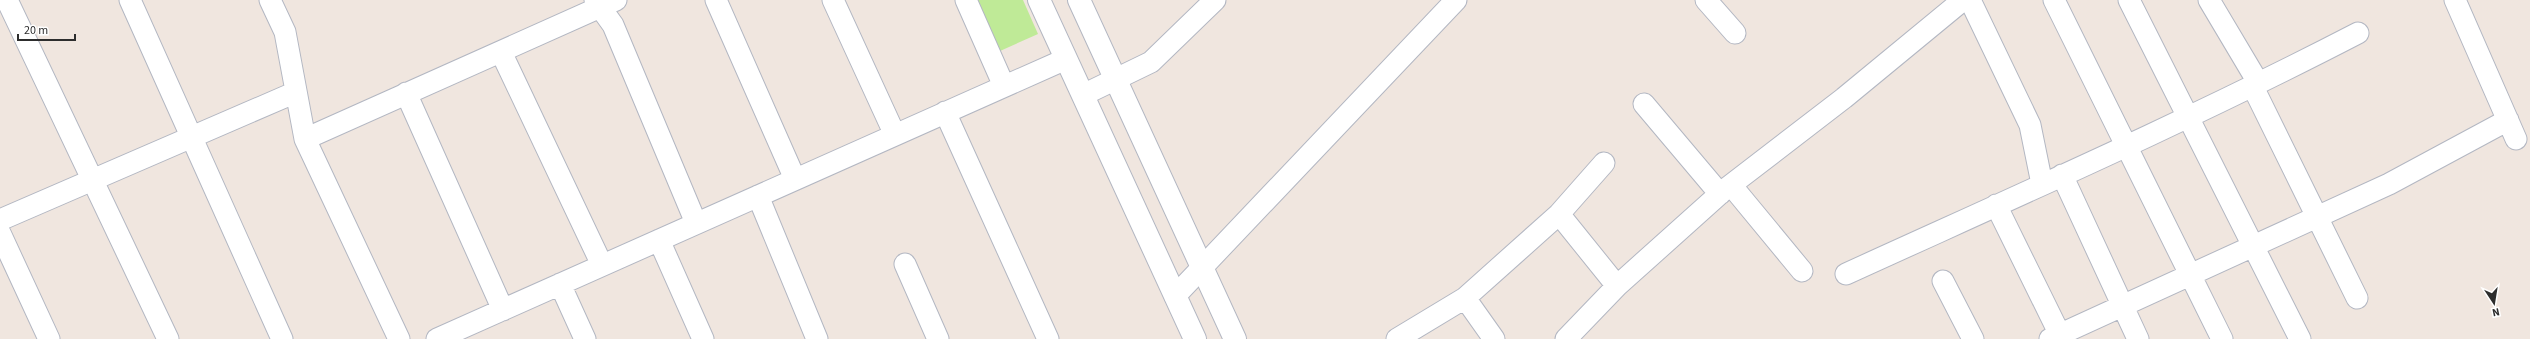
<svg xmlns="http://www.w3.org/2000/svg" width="2530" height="339" font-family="'Source Sans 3',sans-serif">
<rect width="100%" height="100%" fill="#f0e6df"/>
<!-- green -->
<path fill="#bfea97" d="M 977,0 L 1023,0 L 1038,34 L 1000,51 Z"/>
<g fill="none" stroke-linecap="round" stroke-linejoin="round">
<!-- street casing -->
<g stroke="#b3b7c2" stroke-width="23">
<path id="street" d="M 7,0 L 168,339
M 130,0 L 282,339
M 270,0 L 285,32 L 305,139 L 399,339
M 595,0 L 613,25 L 696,223
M 716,0 L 795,179
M 833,0 L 895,135
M 966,0 L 1004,86
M 1706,0 L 1735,33
M 1970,0 L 2030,125 L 2042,184
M 2054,0 L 2222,339
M 2129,0 L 2300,339
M 2209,0 L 2259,84
M 2455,0 L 2516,139
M 501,52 L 602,265
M 2253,87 L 2357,298
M 406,93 L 503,310
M 1083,95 L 1151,62 L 1215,0
M 1644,104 L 1720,194
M 945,112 L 1048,339
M 305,139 L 616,0
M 2062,175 L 2138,339
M 1731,185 L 1802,271
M 758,196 L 817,339
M 1996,205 L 2062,339
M 1559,214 L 1617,286
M 0,220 L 296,92
M 0,233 L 49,339
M 659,240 L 703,339
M 905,264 L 938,339
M 1846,274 C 2017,196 2190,120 2358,33
M 1943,281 L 1973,339
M 560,284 L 585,339
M 1175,296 L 1456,0
M 1465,298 L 1494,339
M 437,339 L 1066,59
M 1397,339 L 1465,298 L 1559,214 L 1604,163
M 1566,339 L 1617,286 L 1723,191 L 1844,98 L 1963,0
M 2050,339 L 2389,184 L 2508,120"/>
</g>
<!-- secondary casing -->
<g stroke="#b3b7c2" stroke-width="24">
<path id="secondary" d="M 1039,0 L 1195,339
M 1079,0 L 1235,339"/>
</g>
<!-- street -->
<use href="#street" stroke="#fff" stroke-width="21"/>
<!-- secondary -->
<use href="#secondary" stroke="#fff" stroke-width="22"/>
</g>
<!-- north arrow -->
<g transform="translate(2494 303) rotate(168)" stroke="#ffffff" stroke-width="3" paint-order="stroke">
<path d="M0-3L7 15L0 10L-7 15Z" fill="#2d2d2d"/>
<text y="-6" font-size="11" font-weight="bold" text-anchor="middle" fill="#2d2d2d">N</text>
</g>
<!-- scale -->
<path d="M18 34v6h57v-6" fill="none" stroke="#2d2d2d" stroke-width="2"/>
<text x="24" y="34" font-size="12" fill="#2d2d2d" stroke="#ffffff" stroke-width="3" paint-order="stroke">20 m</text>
</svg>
